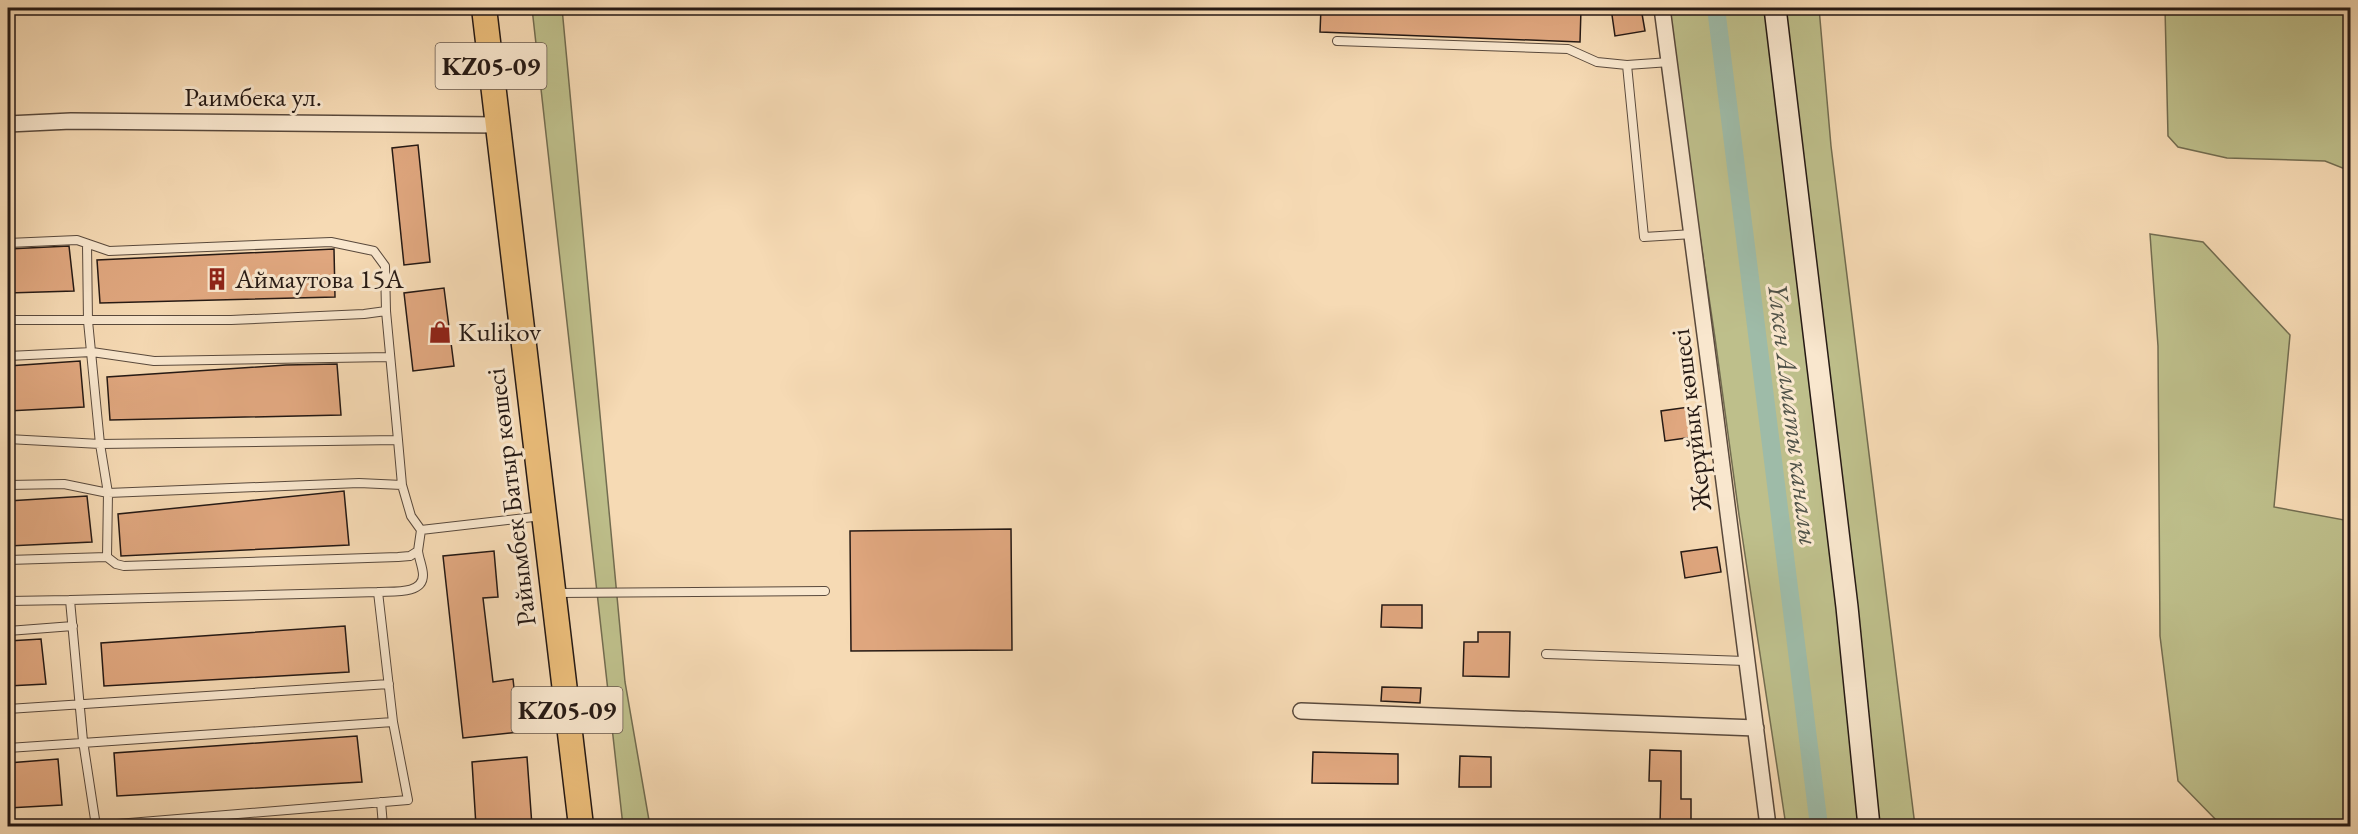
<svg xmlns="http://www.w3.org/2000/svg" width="2358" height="834" font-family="'EB Garamond',serif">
<rect width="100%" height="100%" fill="#f6dab4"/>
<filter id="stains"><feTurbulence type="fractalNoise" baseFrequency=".00333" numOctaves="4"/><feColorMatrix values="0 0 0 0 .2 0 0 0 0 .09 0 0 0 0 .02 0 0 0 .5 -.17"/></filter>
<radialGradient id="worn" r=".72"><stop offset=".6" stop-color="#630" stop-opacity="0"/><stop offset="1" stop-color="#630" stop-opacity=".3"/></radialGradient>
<!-- green -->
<path fill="#bebf8b" stroke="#726c50" stroke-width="1.5" d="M 532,8 L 562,8 L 625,682 L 650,826 L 623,826 Z
M 1666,8 L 1819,8 L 1831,146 L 1915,826 L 1786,826 L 1739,515 L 1715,338 Z
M 2165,8 L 2350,8 L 2350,171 L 2325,161 L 2227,158 L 2178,147 L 2168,136 Z
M 2150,234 L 2203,242 L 2290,335 L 2274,507 L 2350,521 L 2350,826 L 2222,826 L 2178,781 L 2160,636 L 2158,346 Z"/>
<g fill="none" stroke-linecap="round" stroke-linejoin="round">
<!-- canal -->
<path stroke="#9ebba8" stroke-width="18" d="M 1716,8 L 1819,826"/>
</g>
<!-- building -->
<path fill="#e0a77f" stroke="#251914" stroke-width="1.5" d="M 1321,8 L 1581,9 L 1580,42 L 1320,32 Z
M 1611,8 L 1641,8 L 1645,31 L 1615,36 Z
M 418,145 L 430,262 L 404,265 L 392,148 Z
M 69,246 L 74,291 L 8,293 L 8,249 Z
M 334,249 L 335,297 L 100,303 L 97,260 Z
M 444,288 L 454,366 L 413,371 L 404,293 Z
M 80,361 L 84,407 L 8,411 L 8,366 Z
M 337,364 L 341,415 L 110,420 L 107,377 L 286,365 Z
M 1689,407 L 1693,437 L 1665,441 L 1661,411 Z
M 344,491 L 349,545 L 121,556 L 118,514 Z
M 87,496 L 92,542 L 8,546 L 8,501 Z
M 1011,529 L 1012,650 L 851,651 L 850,531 Z
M 1717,547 L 1721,572 L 1685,578 L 1681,552 Z
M 494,551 L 498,597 L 483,598 L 493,682 L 513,679 L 519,732 L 463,738 L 443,556 Z
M 1382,605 L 1422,605 L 1422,628 L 1381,627 Z
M 345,626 L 349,672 L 104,686 L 101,643 Z
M 1478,632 L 1510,632 L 1509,677 L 1463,676 L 1464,642 L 1478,642 Z
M 41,639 L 46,684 L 8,686 L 8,641 Z
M 1382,687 L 1421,688 L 1420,703 L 1381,701 Z
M 357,736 L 362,782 L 117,796 L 114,753 Z
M 1650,750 L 1681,751 L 1681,799 L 1691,799 L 1691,826 L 1660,826 L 1661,781 L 1649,781 Z
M 1313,752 L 1398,754 L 1398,784 L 1312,783 Z
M 1460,756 L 1491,757 L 1491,787 L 1459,787 Z
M 527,757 L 532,826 L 476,826 L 472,762 Z
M 58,759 L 62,805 L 8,808 L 8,763 Z"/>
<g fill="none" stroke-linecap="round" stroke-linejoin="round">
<!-- lane casing -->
<g stroke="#59493c" stroke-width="10">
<path id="lane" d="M 1337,41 L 1568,49 L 1597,62 L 1627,65
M 1670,62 L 1627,65 L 1644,237 L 1693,234
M 8,243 L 77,240 L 109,251 L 331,242 L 374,251 L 385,266 L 386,311
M 87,244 L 88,321 L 100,444 L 108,493 L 107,557
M 8,320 L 231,320 L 364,314 L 386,311 L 398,440
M 8,356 L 92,352 L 154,361 L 390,357
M 8,439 L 100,444 L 398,440 L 402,485
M 8,485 L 64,484 L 108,493 L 359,483 L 402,485 L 411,516 L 421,530
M 8,560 L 107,557 L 116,564 L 124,566 L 398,557 L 410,556 L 418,551 L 421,530 L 542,516
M 557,593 L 825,591
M 8,601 L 70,600
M 8,631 L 73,626
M 1546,654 L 1745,661
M 8,709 L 389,684
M 8,748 L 393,722
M 381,802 L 383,826
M 93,826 L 408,800 L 393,722 L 378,592
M 96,826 L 83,741 L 70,600 L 378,592 C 392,591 423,595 423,575 C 423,568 419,559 418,551"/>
</g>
<!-- street casing -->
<g stroke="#59493c" stroke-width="18">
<path id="street" d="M 1662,8 C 1699,280 1733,554 1768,826
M 8,124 L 71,121 L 498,125
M 1301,711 L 1756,728"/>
</g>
<!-- secondary casing -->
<g stroke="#251914" stroke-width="24">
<path id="secondary" d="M 1775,8 L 1847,607 L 1869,826"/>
</g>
<!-- primary casing -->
<g stroke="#251914" stroke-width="27">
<path id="primary" d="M 484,8 L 581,826"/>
</g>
<!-- lane -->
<use href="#lane" stroke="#f9e7ce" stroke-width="8"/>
<!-- street -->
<use href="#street" stroke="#f9e7ce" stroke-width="15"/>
<!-- secondary -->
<use href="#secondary" stroke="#f9e7ce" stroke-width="21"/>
<!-- primary -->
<use href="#primary" stroke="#ebbd7a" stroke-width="24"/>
</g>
<!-- icons -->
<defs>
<g id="building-bare" transform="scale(1.8)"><path d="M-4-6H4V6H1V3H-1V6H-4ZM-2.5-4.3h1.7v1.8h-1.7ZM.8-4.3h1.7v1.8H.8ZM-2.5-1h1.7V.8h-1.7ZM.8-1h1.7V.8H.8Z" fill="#8f2418" stroke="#f9e7ce" stroke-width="2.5" paint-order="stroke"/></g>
<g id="shop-bare" transform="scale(1.8)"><path d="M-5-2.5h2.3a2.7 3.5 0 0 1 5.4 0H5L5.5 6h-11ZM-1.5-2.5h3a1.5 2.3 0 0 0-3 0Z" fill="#8f2418" stroke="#f9e7ce" stroke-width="2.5" paint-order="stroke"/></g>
</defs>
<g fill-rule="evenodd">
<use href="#building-bare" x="217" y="279"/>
<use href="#shop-bare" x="440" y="332"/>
</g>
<g text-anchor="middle" stroke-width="6" stroke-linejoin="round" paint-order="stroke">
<!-- shield labels -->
<g fill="#f9e7ce" stroke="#65574c" stroke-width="1.5">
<rect x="435.5" y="43" width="111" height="46" rx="4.5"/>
<rect x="511.5" y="687" width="111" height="46" rx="4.5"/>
</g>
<g font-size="26" font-weight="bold" fill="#251914">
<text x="491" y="75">KZ05-09</text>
<text x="567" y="719">KZ05-09</text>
</g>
<!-- street labels -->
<g font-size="27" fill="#251914" stroke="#f9e7ce">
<text x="253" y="106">Раимбека ул.</text>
<text transform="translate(1691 420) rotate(-97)" y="9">Жерұйық көшесі</text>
<text transform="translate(511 497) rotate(-97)" y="9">Райымбек Батыр көшесі</text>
</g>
<!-- poi labels -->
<g font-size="27" fill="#251914" stroke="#f9e7ce" text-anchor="start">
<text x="235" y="288">Аймаутова 15А</text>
<text x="458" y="341">Kulikov</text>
</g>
<!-- water labels -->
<g font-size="28" font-style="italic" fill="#4f5248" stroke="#f9e7ce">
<text transform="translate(1794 414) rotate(83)" y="10">Үлкен Алматы каналы</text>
</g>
</g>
<!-- margin -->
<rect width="2358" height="834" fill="none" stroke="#f6dab4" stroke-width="30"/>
<rect x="9" y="9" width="2340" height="816" fill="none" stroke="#251914" stroke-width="3"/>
<rect x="15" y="15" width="2328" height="804" fill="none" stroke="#251914" stroke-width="1.5"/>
<rect width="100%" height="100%" filter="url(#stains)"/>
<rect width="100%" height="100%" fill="url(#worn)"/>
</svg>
